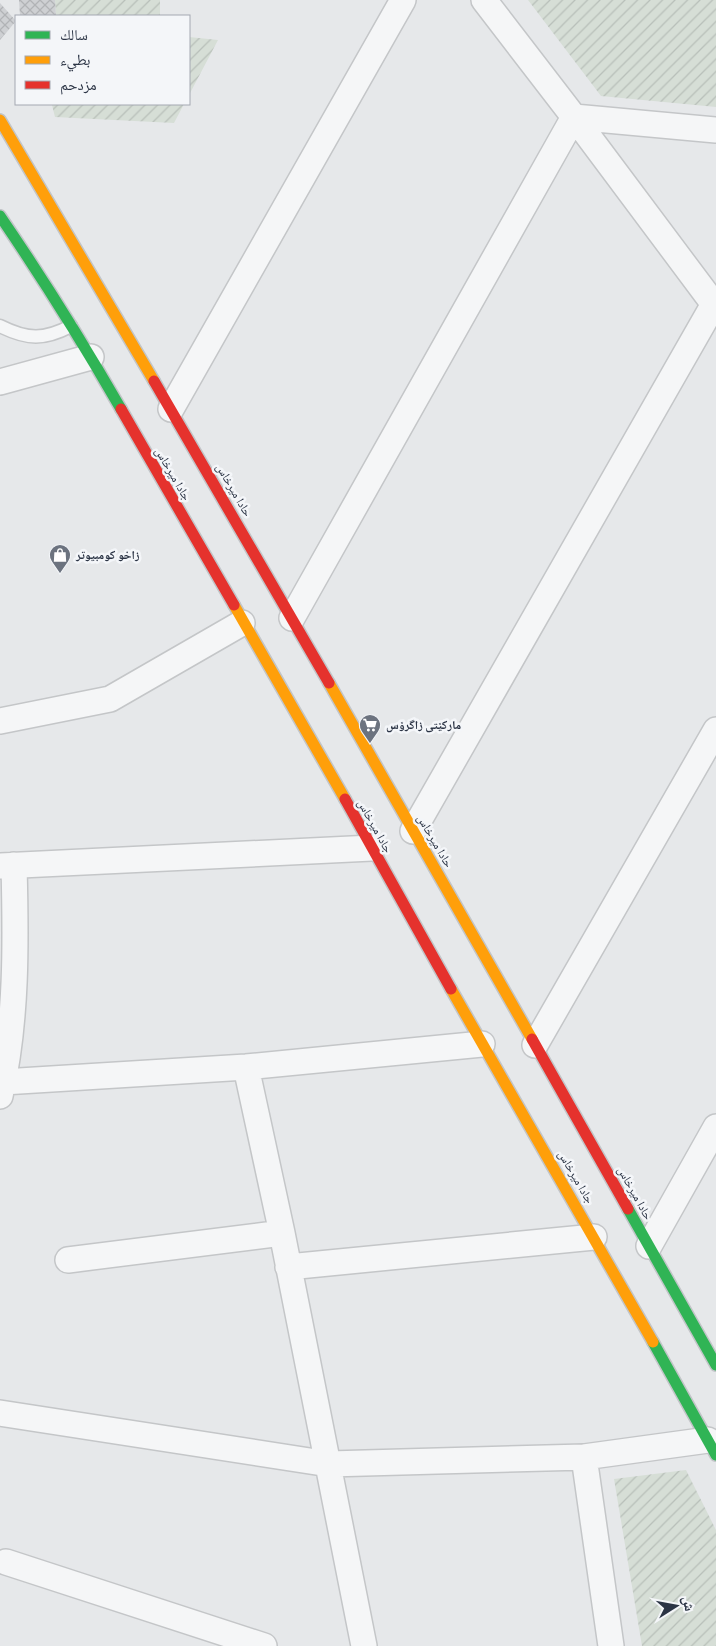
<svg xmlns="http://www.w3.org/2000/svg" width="716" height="1646" font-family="'Fira Sans Condensed','Noto Naskh Arabic',sans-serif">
<defs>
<pattern id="garden-furrows" width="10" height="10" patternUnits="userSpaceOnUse" patternTransform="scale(1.25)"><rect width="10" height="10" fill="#d6ded6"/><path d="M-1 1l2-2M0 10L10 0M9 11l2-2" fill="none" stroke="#b8bfb9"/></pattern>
<pattern id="building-cross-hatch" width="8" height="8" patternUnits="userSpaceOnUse" patternTransform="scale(1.25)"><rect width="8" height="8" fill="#ced0d3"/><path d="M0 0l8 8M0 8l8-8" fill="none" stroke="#b1b3b6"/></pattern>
</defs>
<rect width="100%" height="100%" fill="#e6e8ea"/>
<!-- garden -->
<path fill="url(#garden-furrows)" d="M 55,0 L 160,0 L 160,16 L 56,16 Z
M 528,0 L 716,0 L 716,107 L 601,96 Z
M 189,37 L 218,40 L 189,95 Z
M 43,104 L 184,104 L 174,123 L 55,117 L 52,105 Z
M 686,1470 L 716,1530 L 716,1646 L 642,1646 L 614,1479 Z"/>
<!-- building -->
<path fill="url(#building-cross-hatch)" d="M 19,0 L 55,0 L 56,16 L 20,16 Z
M 0,3 L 16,21 L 0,40 Z"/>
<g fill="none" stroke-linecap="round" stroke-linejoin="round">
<!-- lane casing -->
<g stroke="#c4c6c8" stroke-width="15">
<path id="lane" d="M 0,326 C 28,340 44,340 71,326"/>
</g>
<!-- street casing -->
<g stroke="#c4c6c8" stroke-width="28">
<path id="street" d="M 484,0 L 574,117 L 716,307
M 0,382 L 91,357
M 171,409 L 403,0
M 292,618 L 574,117 L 716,130
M 0,721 L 110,699 L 242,623
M 413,831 L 714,304
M 0,866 L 372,848
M 535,1045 L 716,730
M 246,1067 L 282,1233 L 364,1646
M 3,1082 L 246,1067 L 482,1044
M 0,1096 C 17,1021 16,942 14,865
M 649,1246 L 716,1127
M 68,1260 L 282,1233
M 288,1267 L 594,1237
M 0,1413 L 329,1464 L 584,1457 L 708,1440
M 584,1457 L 611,1646
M 6,1562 L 264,1646"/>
</g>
<!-- fast casing -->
<g stroke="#c2c5c8" stroke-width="14">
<path id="fast" d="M 0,216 C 43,279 83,343 121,409
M 628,1209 L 716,1365
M 653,1342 L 716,1455"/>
</g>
<!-- slow casing -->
<g stroke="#c2c5c8" stroke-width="14">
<path id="slow" d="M 0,120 L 154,381
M 234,605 L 345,799
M 329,683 L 532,1039
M 451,989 L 653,1342"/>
</g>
<!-- jam casing -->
<g stroke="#c2c5c8" stroke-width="14">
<path id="jam" d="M 154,381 L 329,683
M 121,409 L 234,605
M 345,799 L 451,989
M 532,1039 L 628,1209"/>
</g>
<!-- lane -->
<use href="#lane" stroke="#f5f6f7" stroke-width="12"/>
<!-- street -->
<use href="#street" stroke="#f5f6f7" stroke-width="25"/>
<!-- fast -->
<use href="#fast" stroke="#30b455" stroke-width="11"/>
<!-- slow -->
<use href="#slow" stroke="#ff9f0a" stroke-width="11"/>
<!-- jam -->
<use href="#jam" stroke="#e5322d" stroke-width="11"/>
</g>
<!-- icons -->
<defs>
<g id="shop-pin" transform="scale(1.125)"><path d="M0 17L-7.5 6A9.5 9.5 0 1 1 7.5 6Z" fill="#6c737f" stroke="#f4f6f9"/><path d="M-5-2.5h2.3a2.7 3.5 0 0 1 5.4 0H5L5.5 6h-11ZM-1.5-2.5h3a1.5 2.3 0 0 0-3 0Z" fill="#fff"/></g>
<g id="supermarket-pin" transform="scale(1.125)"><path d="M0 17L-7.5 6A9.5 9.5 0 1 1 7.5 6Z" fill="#6c737f" stroke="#f4f6f9"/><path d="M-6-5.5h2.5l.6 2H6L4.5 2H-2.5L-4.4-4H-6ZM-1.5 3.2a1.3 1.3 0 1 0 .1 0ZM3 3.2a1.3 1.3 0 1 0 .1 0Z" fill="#fff"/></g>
</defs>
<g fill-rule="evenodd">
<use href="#shop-pin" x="60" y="555"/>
<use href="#supermarket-pin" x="370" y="725"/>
</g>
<g text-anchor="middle" stroke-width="5" stroke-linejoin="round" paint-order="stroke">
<!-- street labels -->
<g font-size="12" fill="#2b3445" stroke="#f4f6f9">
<text transform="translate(173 474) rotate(60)" y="4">جادا ميرخاس</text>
<text transform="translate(234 490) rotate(60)" y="4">حادا ميرخاس</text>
<text transform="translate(375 826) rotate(61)" y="4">جادا ميرخاس</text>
<text transform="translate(435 841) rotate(60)" y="4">حادا ميرخاس</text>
<text transform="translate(576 1177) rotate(60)" y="4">جادا ميرخاس</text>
<text transform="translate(635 1193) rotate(61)" y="4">حادا ميرخاس</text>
</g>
<!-- poi labels -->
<g font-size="12" font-weight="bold" fill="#2b3445" stroke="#f4f6f9" text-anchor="start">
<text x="76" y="559">زاخو كومبيوتر</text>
<text x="386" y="729">مارکێتی زاگرۆس</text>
</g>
</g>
<!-- legend -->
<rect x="15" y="15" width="175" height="90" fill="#f4f6f9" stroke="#a4a8b1"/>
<rect x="25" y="31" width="25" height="8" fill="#30b455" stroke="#a4a8b1"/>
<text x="60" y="40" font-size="15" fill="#2b3445">سالك</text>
<rect x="25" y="56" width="25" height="8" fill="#ff9f0a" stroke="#a4a8b1"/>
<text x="60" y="65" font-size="15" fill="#2b3445">بطيء</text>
<rect x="25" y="81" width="25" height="8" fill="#e5322d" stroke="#a4a8b1"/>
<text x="60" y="90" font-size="15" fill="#2b3445">مزدحم</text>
<!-- north arrow -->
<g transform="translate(676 1606) rotate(79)" stroke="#f4f6f9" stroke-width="4" paint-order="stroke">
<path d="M0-4L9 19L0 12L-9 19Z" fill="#2b3445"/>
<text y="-8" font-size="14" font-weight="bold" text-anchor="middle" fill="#2b3445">ش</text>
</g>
</svg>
